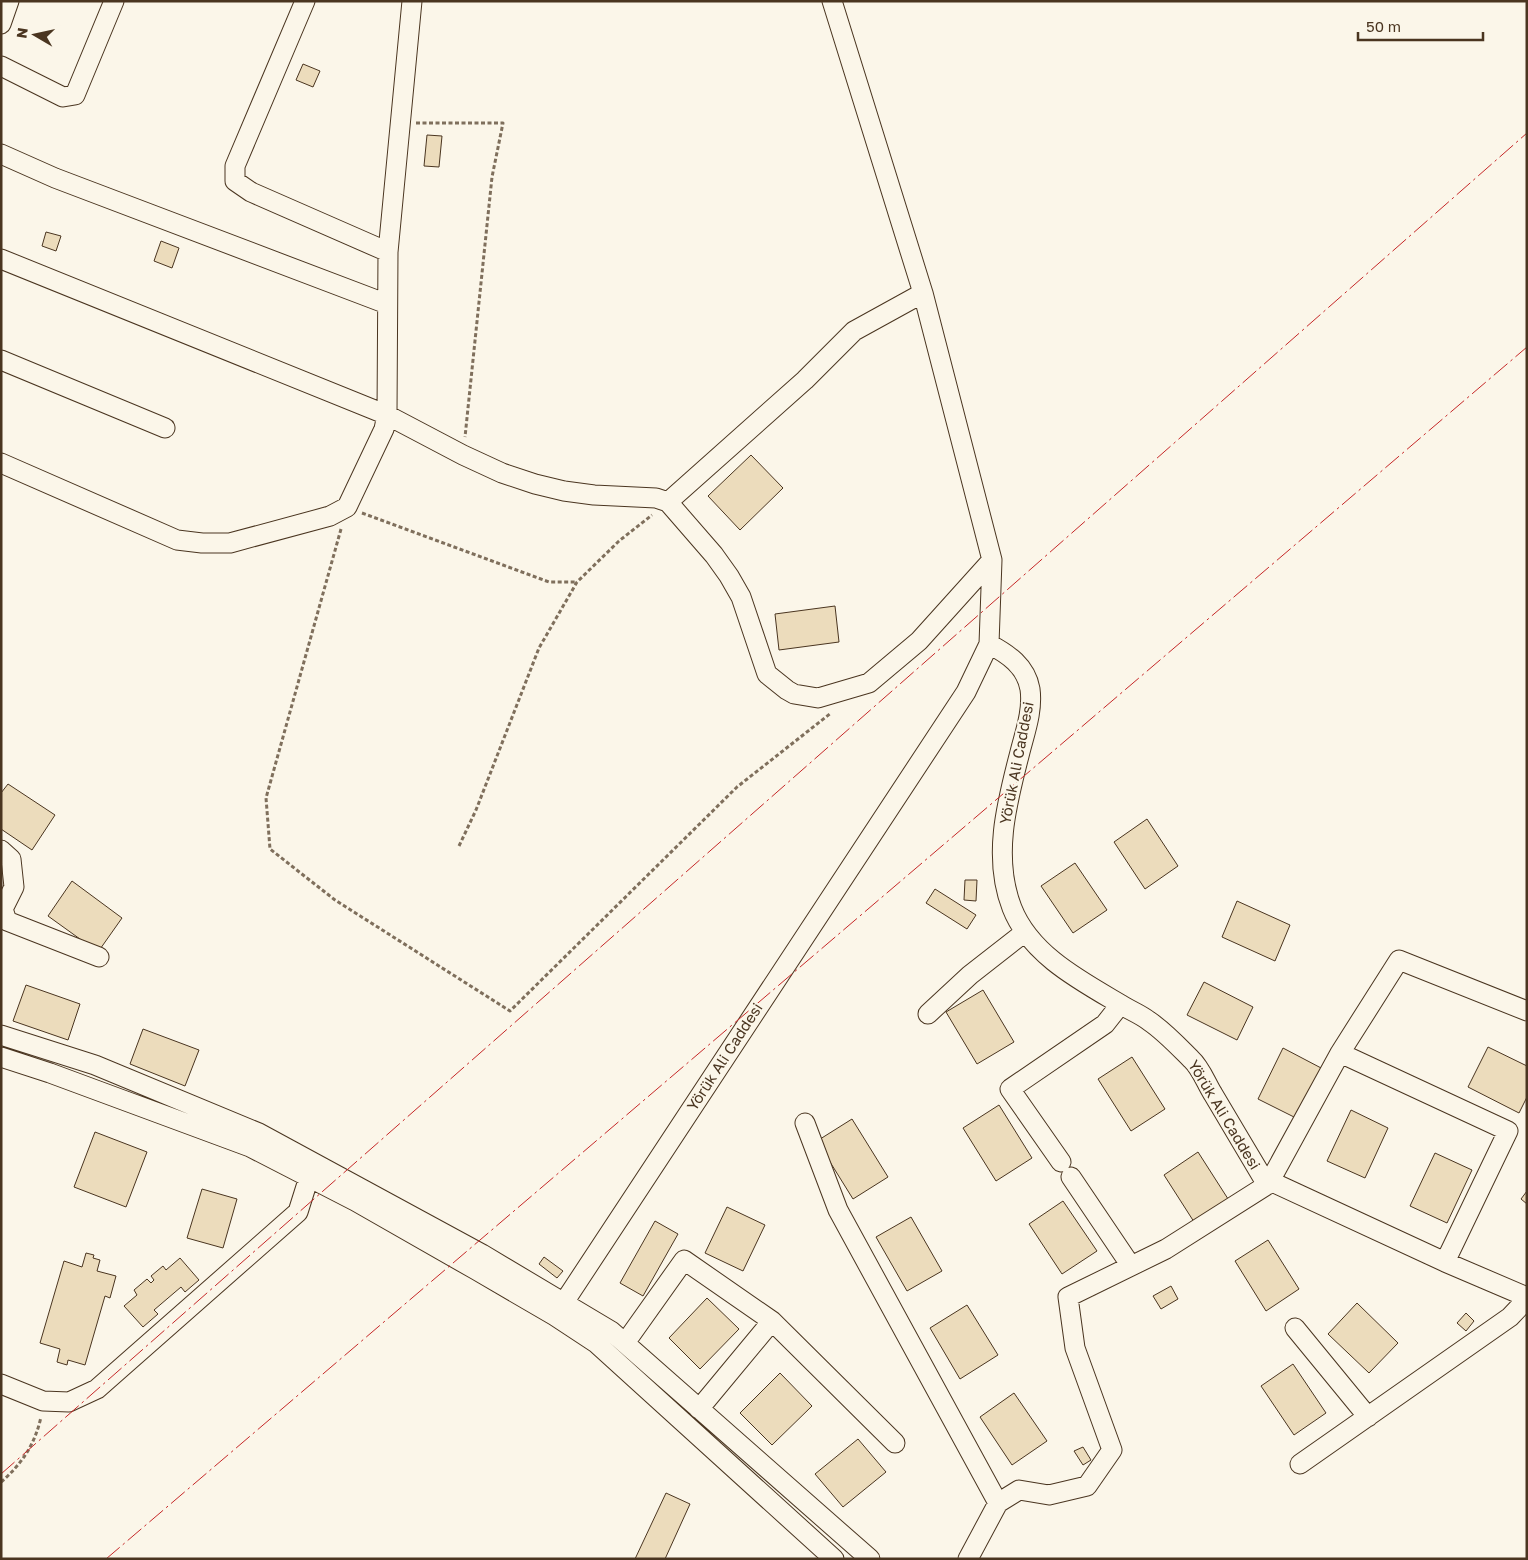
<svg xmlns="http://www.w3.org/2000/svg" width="1528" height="1560" font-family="'Golos Text',sans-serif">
<rect width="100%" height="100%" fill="#fbf6e9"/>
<!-- building -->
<path fill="#ecdcbc" stroke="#4a3520" d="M 303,64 L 320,71 L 313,87 L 296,80 Z
M 427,135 L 442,136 L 439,167 L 424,166 Z
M 46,232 L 61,236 L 56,251 L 42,246 Z
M 161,241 L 179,248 L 172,268 L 154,261 Z
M 751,455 L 783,488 L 740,530 L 708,496 Z
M 835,606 L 839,642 L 779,650 L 775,614 Z
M 8,784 L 55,815 L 32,850 L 1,829 L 1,793 Z
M 1147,819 L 1178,866 L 1145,889 L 1114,842 Z
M 1075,863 L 1107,910 L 1073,933 L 1041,886 Z
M 965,880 L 977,880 L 976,901 L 964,900 Z
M 72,881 L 122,918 L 98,952 L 48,916 Z
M 935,889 L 976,915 L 967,929 L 926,903 Z
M 1237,901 L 1290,925 L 1275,961 L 1222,937 Z
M 1204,982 L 1253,1007 L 1237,1040 L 1187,1015 Z
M 26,985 L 80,1004 L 68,1040 L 13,1021 Z
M 983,990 L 1014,1042 L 977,1064 L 946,1012 Z
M 143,1029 L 199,1050 L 185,1086 L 130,1064 Z
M 1488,1047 L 1527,1066 L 1527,1097 L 1519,1113 L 1468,1087 Z
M 1283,1048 L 1323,1069 L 1298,1119 L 1258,1099 Z
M 1132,1057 L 1165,1109 L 1131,1131 L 1098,1079 Z
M 999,1105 L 1032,1158 L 996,1181 L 963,1128 Z
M 1351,1110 L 1388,1128 L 1365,1178 L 1327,1161 Z
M 852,1119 L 888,1177 L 853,1199 L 817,1141 Z
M 95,1132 L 147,1152 L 126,1207 L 74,1187 Z
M 1198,1152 L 1230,1202 L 1196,1225 L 1164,1175 Z
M 1435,1153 L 1472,1170 L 1447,1223 L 1410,1206 Z
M 202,1189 L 237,1199 L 223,1248 L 187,1238 Z
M 1527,1191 L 1527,1204 L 1521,1199 Z
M 1063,1201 L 1097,1251 L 1062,1274 L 1029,1224 Z
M 727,1207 L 765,1225 L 743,1271 L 705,1253 Z
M 911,1217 L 942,1271 L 907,1291 L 876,1237 Z
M 655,1221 L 678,1234 L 643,1296 L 620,1283 Z
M 1268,1240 L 1299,1289 L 1266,1311 L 1235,1261 Z
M 86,1253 L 94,1255 L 93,1258 L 100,1260 L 97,1271 L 116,1276 L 110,1298 L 105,1296 L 85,1365 L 68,1360 L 67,1365 L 57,1362 L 60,1349 L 40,1343 L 64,1261 L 82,1267 Z
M 544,1257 L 563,1271 L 557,1278 L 539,1264 Z
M 180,1258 L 199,1280 L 185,1292 L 181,1287 L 154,1310 L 158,1314 L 143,1327 L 124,1306 L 137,1295 L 134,1290 L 147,1279 L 151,1283 L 154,1280 L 151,1276 L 163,1266 L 166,1270 Z
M 1171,1286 L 1178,1299 L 1161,1309 L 1153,1296 Z
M 707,1298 L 739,1329 L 700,1369 L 669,1338 Z
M 1357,1303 L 1398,1343 L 1369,1373 L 1328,1334 Z
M 967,1305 L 998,1355 L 960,1379 L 930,1328 Z
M 1466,1313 L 1474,1321 L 1466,1331 L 1457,1323 Z
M 1293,1364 L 1326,1413 L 1294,1435 L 1261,1386 Z
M 780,1373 L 812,1406 L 772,1445 L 740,1413 Z
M 1014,1393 L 1047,1441 L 1012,1465 L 980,1417 Z
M 858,1439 L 886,1472 L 843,1507 L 815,1474 Z
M 1083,1447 L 1091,1460 L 1083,1465 L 1074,1451 Z
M 666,1493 L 690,1504 L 665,1559 L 635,1559 Z"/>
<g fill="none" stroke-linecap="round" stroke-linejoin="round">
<!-- minor casing -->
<g stroke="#4a3520" stroke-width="21">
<path id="minor" d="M 305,1 L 235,166 L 235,181 L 251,192 L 388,252
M 832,1 L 923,293 L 992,560 L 989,644
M 1,24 L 9,1
M 1,66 L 63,97 L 75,95 L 114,1
M 1,154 L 55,178 L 387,304
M 1,259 L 387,415 L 463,455 L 502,473 L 535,484 L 564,491 L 594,495 L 656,498 L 668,502 L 714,555 L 729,576 L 741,597 L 767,674 L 787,690 L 794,694 L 818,698 L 869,683 L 919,641 L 992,560
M 1,360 L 165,428
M 1,463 L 177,540 L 202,543 L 230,543 L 330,516 L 347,507 L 384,429 L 387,415 L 388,252 L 412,1
M 668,502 L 805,380 L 854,331 L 923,293
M 1,850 L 11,859 L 14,887 L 3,909 L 1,909
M 3,909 L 7,921 L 99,957
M 928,1014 L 970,975 L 1025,932
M 1,1035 L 95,1065 L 259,1133 L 482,1254 L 611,1331 L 870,1559
M 1,1057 L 50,1073 L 250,1147 L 355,1201 L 476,1270 L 555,1316 L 596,1343 L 834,1559
M 805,1123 L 838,1210 L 998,1503
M 1061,1162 L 1010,1089 L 1105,1024 L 1120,1005
M 1071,1177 L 1131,1266
M 1270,1181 L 1340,1053
M 1445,1262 L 1508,1131 L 1340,1053 L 1399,960 L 1527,1011
M 555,1316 L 966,692 L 989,644 C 1008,654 1026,666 1030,689 C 1033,711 1025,732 1020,752 C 1007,802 992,857 1012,908 C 1030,954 1079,980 1120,1004 C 1129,1010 1140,1014 1149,1021 C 1164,1031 1178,1046 1191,1059 C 1201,1068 1206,1083 1213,1094 C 1231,1124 1249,1155 1267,1185 L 1270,1181 L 1445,1262 L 1527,1297
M 1295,1328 L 1368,1417
M 625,1343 L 684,1260 L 772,1321 L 895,1443
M 1,1384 L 43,1401 L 69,1402 L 97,1389 L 298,1212 L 309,1177
M 699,1409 L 772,1321
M 1300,1464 L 1510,1317 L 1527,1299
M 968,1559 L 998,1503 L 1019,1490 L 1049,1495 L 1087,1486 L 1112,1450 L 1075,1348 L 1068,1297 L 1166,1249 L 1267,1185"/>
</g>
<!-- path -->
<path stroke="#7f6f5c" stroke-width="3" stroke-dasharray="4 2.5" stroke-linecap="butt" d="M 416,123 L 503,123 L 492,177 L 465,437
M 362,513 L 549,582 L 577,582
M 341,529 L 266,798 L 270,849 L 335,900 L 510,1011 L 737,787 L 831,713
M 459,846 L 476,810 L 539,648 L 577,582 L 619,541 L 652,515
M 1,1482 C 22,1464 35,1444 41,1417"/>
<!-- minor -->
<use href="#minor" stroke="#fbf6e9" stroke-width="19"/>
<!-- power -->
<path stroke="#c62828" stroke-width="1" stroke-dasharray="18 4 2.5 4" stroke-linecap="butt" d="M 1,1474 L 1527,133
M 106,1559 L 1527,347"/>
</g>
<g text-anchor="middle" stroke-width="4" stroke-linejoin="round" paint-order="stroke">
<!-- street labels -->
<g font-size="15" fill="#4a3520" stroke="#fbf6e9">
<text transform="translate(1017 763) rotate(-79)" y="5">Yörük Ali Caddesi</text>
<text transform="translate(725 1057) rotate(-57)" y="5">Yörük Ali Caddesi</text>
<text transform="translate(1224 1115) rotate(59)" y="5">Yörük Ali Caddesi</text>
</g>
</g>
<!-- border -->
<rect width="1528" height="1560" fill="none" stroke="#4a3520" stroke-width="5"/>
<!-- north arrow -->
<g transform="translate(35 35) rotate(279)" stroke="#fbf6e9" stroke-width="4" paint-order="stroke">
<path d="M0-4L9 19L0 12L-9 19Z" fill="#4a3520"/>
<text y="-8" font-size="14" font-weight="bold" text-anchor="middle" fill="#4a3520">N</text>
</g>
<!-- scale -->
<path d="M1358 32v8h125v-8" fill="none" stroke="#4a3520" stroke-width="2.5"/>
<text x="1366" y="32" font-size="15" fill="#4a3520" stroke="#fbf6e9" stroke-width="4" paint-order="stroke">50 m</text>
</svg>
